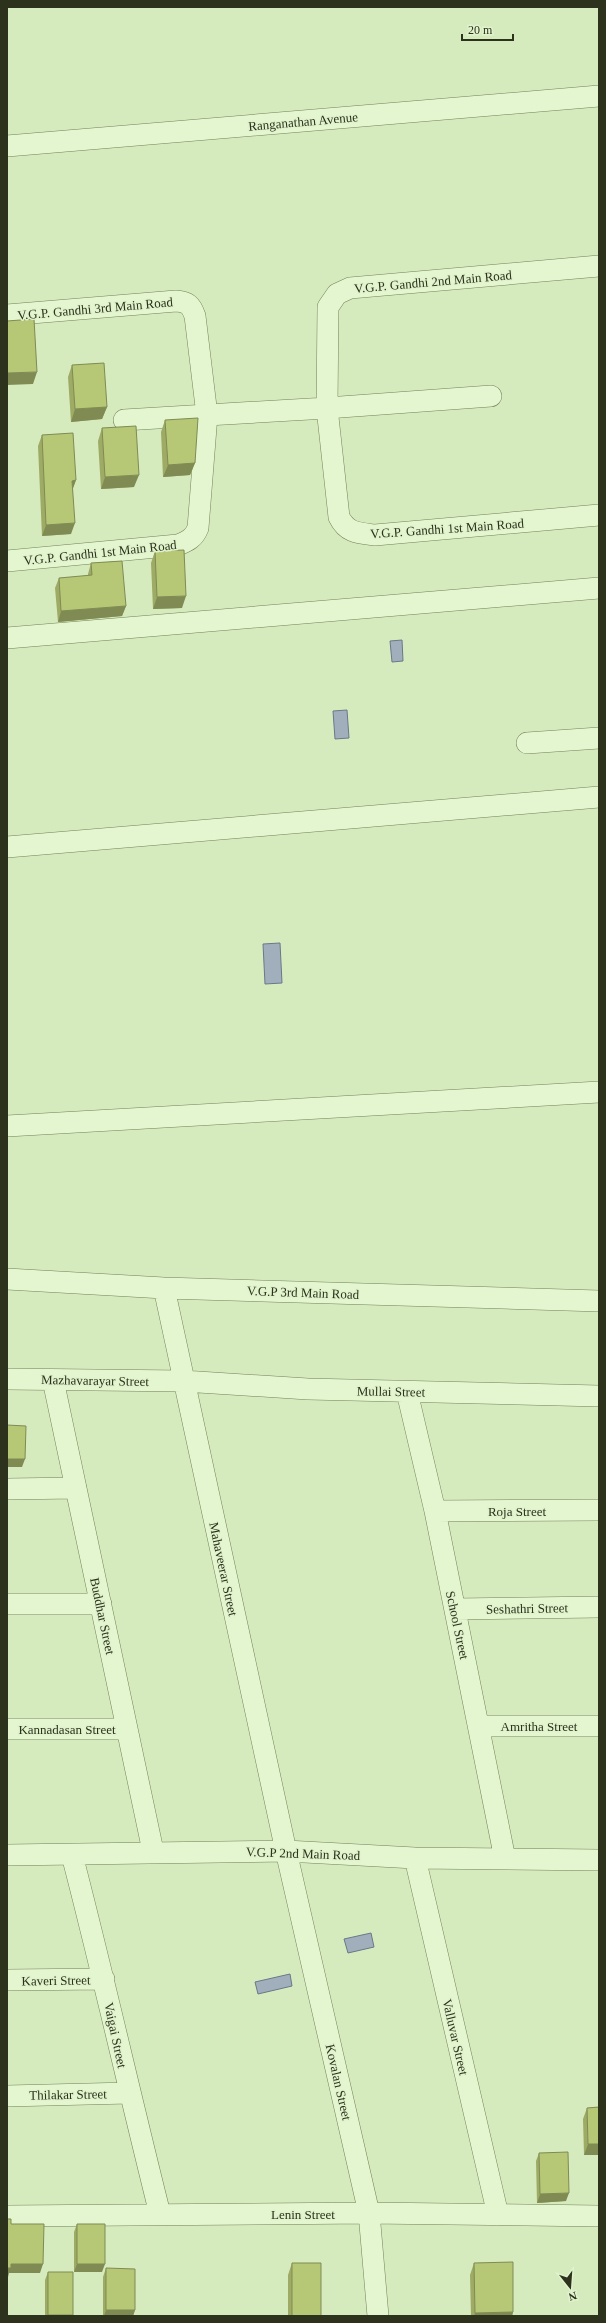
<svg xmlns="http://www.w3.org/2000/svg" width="606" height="2323" font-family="'Times New Roman',serif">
<rect width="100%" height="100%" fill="#d5ebbe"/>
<!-- water -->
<path fill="#a1afbd" stroke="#697889" d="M 402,640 L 403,661 L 392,662 L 390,641 Z
M 347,710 L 349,738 L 335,739 L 333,711 Z
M 280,943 L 282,983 L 265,984 L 263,944 Z
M 371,1933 L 374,1947 L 348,1953 L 344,1939 Z
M 290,1974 L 292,1986 L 258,1994 L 255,1982 Z"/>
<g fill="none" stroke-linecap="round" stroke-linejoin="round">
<!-- minor casing -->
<g stroke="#748258" stroke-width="22">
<path id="minor" d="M 7,146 L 599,96
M 7,315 L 176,301 C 188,302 191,305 195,316 L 207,415 L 124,420
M 491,396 L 327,408 L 328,307 L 337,294 L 350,288 L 599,266
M 7,561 L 178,545 C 188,541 194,538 198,528 L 207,415 L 327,408 L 339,517 C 347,533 358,533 375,535 L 599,515
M 7,638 L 599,588
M 527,743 L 599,738
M 7,847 L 599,797
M 7,1126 L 599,1092
M 7,1279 L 164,1288 L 599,1301
M 164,1288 L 286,1851 L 369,2213 L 378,2316
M 7,1379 L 183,1381 L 308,1389 L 599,1396
M 53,1380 L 153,1851
M 407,1392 L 435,1511 L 505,1859
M 7,1489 L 76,1488
M 435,1511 L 599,1510
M 7,1604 L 101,1604
M 455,1609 L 599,1607
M 479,1726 L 599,1726
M 7,1729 L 127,1729
M 7,1855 L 286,1851 L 415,1858 L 599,1860
M 72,1855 C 103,1974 130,2095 160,2214
M 415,1858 L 498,2215
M 7,1980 L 104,1979
M 7,2096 L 129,2093
M 7,2216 L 369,2213 L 599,2216"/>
</g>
<!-- minor -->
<use href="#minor" stroke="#e4f6d0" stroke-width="21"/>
</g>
<!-- wall -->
<path fill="#9dab65" d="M 72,365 L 107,407 L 102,419 L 71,422 L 68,377 Z
M 165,420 L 195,463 L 190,475 L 163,477 L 161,432 Z
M 102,428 L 134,487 L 101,489 L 98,441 Z
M 42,435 L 76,480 L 73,488 L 71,534 L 42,536 L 38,446 Z
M 155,551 L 182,608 L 153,609 L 151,563 Z
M 91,563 L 126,606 L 122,616 L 58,622 L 55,588 L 59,578 L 88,576 L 88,574 Z
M 599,2107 L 599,2155 L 584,2155 L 583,2119 L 587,2108 Z
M 539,2153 L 566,2201 L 537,2203 L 536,2161 Z
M 77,2224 L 102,2272 L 74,2272 L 74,2232 Z
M 292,2263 L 321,2316 L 288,2316 L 288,2275 Z
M 474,2263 L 513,2312 L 512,2316 L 471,2316 L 470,2275 Z
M 106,2268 L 135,2310 L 133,2316 L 103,2316 L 103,2277 Z
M 48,2272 L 72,2316 L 45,2316 L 45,2280 Z"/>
<!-- shaded-wall -->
<path fill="#7f8b53" d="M 37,372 L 33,384 L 7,385 L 7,373 Z
M 107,407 L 102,419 L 71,422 L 75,409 Z
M 195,463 L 190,475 L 163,477 L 168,465 Z
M 139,475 L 134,487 L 101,489 L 105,477 Z
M 76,480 L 72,491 L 72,481 Z
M 75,523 L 71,534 L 42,536 L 46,525 Z
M 186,596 L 182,608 L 153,609 L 157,597 Z
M 126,606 L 122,616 L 58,622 L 61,611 Z
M 7,1459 L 25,1459 L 22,1467 L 7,1467 Z
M 588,2144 L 599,2144 L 599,2155 L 584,2155 Z
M 569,2193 L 566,2201 L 537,2203 L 540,2194 Z
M 11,2264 L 43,2264 L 40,2273 L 9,2273 L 8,2277 L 7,2277 L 7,2268 Z
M 77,2264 L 105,2264 L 102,2272 L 74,2272 Z
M 106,2310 L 135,2310 L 133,2316 L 104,2316 Z
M 513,2312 L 512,2316 L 474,2316 L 475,2313 Z
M 48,2315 L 73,2315 L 72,2316 L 47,2316 Z"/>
<!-- building -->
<path fill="#b6c776" stroke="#7f8b53" d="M 34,319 L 37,372 L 7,373 L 7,321 Z
M 104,363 L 107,407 L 75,409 L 72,365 Z
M 198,418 L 195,463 L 168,465 L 165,420 Z
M 136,426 L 139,475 L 105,477 L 102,428 Z
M 73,433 L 76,480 L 72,481 L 75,523 L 46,525 L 42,435 Z
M 184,550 L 186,596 L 157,597 L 155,551 Z
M 122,561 L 126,606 L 61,611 L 59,578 L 92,575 L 91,563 Z
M 7,1425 L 26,1426 L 25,1459 L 7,1459 Z
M 599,2107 L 599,2144 L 588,2144 L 587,2108 Z
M 568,2152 L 569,2193 L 540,2194 L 539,2153 Z
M 7,2219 L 11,2219 L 11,2224 L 44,2224 L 43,2264 L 11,2264 L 11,2268 L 7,2268 Z
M 77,2224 L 105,2224 L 105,2264 L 77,2264 Z
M 513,2262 L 513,2312 L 475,2313 L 474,2263 Z
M 292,2263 L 321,2263 L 321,2316 L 292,2316 Z
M 106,2268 L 135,2269 L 135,2310 L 106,2310 Z
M 48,2272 L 73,2272 L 73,2315 L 48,2315 Z"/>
<g text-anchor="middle" stroke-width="3" stroke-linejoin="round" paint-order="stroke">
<!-- street labels -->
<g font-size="13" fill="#2c321c" stroke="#e0f3cd">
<text transform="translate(303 121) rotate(-5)" y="5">Ranganathan Avenue</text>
<text transform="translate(433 281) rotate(-5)" y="5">V.G.P. Gandhi 2nd Main Road</text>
<text transform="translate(95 308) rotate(-5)" y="5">V.G.P. Gandhi 3rd Main Road</text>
<text transform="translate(447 528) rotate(-4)" y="5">V.G.P. Gandhi 1st Main Road</text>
<text transform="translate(100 552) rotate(-6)" y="5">V.G.P. Gandhi 1st Main Road</text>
<text transform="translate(303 1292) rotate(2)" y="5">V.G.P 3rd Main Road</text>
<text transform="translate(95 1380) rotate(1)" y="5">Mazhavarayar Street</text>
<text transform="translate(391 1391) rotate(1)" y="5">Mullai Street</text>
<text x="517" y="1516">Roja Street</text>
<text transform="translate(224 1569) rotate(78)" y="5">Mahaveerar Street</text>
<text transform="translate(527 1608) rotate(-1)" y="5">Seshathri Street</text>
<text transform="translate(103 1616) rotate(78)" y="5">Buddhar Street</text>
<text transform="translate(458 1625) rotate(78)" y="5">School Street</text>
<text x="539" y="1731">Amritha Street</text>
<text x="67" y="1734">Kannadasan Street</text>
<text transform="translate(303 1853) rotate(2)" y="5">V.G.P 2nd Main Road</text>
<text transform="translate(56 1980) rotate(-1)" y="5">Kaveri Street</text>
<text transform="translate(116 2035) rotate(78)" y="5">Vaigai Street</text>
<text transform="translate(456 2037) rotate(77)" y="5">Valluvar Street</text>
<text transform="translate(339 2082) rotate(77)" y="5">Kovalan Street</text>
<text transform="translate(68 2094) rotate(-1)" y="5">Thilakar Street</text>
<text x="303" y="2219">Lenin Street</text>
</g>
</g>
<!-- border -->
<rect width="606" height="2323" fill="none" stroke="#2c321c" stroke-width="16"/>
<!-- north arrow -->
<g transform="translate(570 2287) rotate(163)" stroke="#e0f3cd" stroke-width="3" paint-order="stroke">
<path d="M0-3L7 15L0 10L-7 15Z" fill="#2c321c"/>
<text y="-6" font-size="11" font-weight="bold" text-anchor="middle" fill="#2c321c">N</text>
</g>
<!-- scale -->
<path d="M462 34v6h51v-6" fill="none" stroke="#2c321c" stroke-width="2"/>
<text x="468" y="34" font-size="12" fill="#2c321c" stroke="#e0f3cd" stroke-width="3" paint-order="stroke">20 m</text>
</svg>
